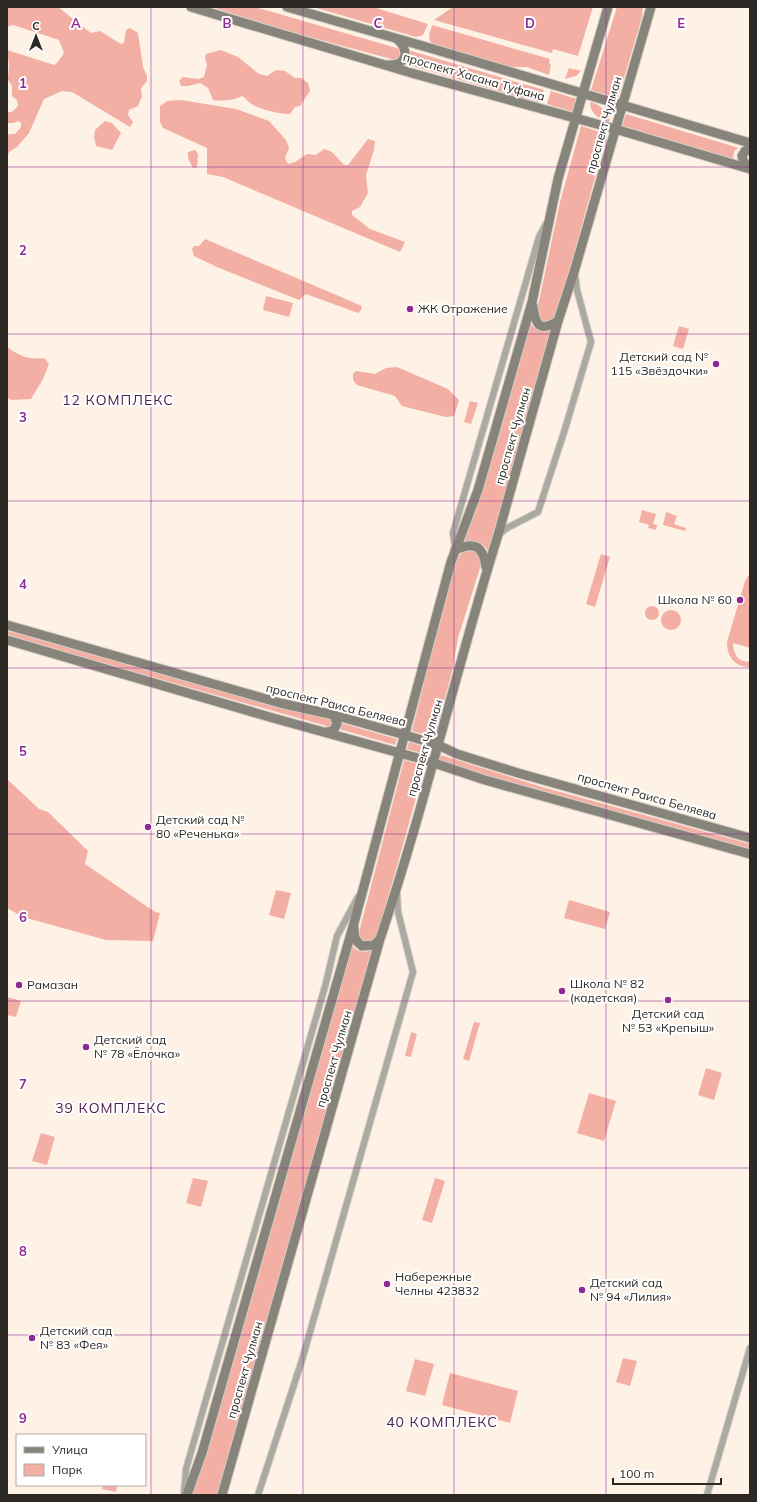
<svg xmlns="http://www.w3.org/2000/svg" width="757" height="1502" font-family="Mulish,sans-serif">
<rect width="100%" height="100%" fill="#fdf2e5"/>
<!-- green -->
<path fill="#f3afa3" d="M 7,7 L 58,7 L 91,33 L 100,31 L 121,44 L 124,43 L 126,30 L 130,28 L 138,33 L 143,67 L 147,76 L 147,81 L 141,88 L 142,97 L 138,106 L 129,110 L 128,115 L 133,122 L 130,127 L 72,92 L 62,91 L 44,99 L 29,133 L 17,147 L 9,152 L 7,158 L 7,136 L 9,134 L 15,134 L 21,127 L 21,123 L 18,121 L 13,123 L 7,123 L 7,112 L 12,112 L 18,106 L 17,100 L 12,96 L 12,86 L 8,80 L 9,65 L 7,50 L 54,65 L 57,63 L 64,53 L 59,40 L 13,25 L 7,27 Z
M 212,7 L 255,7 L 400,49 L 402,52 L 399,59 L 395,60 L 280,29 Z
M 313,7 L 373,7 L 428,24 L 423,35 L 416,37 Z
M 453,7 L 593,7 L 578,56 L 553,49 L 552,53 L 434,20 Z
M 617,7 L 643,7 L 642,17 L 618,98 L 591,90 Z
M 432,25 L 550,59 L 549,63 L 551,65 L 549,75 L 527,67 L 507,67 L 434,45 C 426,40 430,33 432,25 Z
M 221,50 L 238,57 L 259,74 L 267,76 L 276,70 L 285,71 L 295,78 L 301,78 L 308,83 L 310,91 L 300,106 L 295,107 L 290,114 C 281,114 256,109 249,102 C 246,100 246,98 242,96 C 232,101 224,101 213,100 L 208,88 L 200,83 L 188,86 L 181,86 L 179,81 L 183,77 L 198,79 L 204,77 L 207,65 L 205,58 L 206,54 Z
M 408,50 L 544,90 L 540,103 L 405,64 L 409,60 Z
M 569,68 L 574,70 L 574,69 L 581,71 L 576,76 L 565,79 Z
M 551,91 L 577,99 L 574,112 L 547,104 Z
M 181,100 L 236,109 L 269,121 L 286,140 L 289,148 L 285,158 L 288,164 L 295,162 L 307,154 L 316,155 L 324,149 L 332,152 L 344,165 L 348,165 L 368,139 L 375,141 L 374,150 L 366,175 L 368,193 L 360,207 L 352,211 L 352,215 L 370,229 L 405,242 L 400,252 L 223,177 L 207,174 L 207,148 L 163,128 L 160,122 L 160,106 L 167,101 Z
M 590,102 C 600,104 608,112 610,122 C 600,120 590,114 590,102 Z
M 626,114 L 739,148 L 735,150 L 733,157 L 735,162 L 622,126 Z
M 105,121 L 112,123 L 121,133 L 112,150 L 96,146 L 94,137 L 95,130 Z
M 581,126 L 607,134 L 557,315 L 554,320 L 545,322 L 540,320 L 537,310 L 560,202 Z
M 195,150 L 198,154 L 197,167 L 193,168 L 188,158 L 188,152 Z
M 205,239 L 362,306 L 361,310 L 358,313 L 306,294 L 299,300 L 217,267 L 194,256 L 192,249 L 194,246 L 199,246 Z
M 266,296 L 293,303 L 289,317 L 263,310 Z
M 530,323 C 536,331 542,333 552,330 L 488,551 C 483,542 475,540 464,542 L 492,460 Z
M 679,326 L 689,329 L 683,349 L 673,346 Z
M 7,347 C 20,356 28,360 44,358 L 49,364 L 43,379 L 31,399 L 12,400 L 7,398 Z
M 397,367 L 448,389 L 459,400 L 454,416 L 446,417 L 402,406 L 395,396 L 357,385 L 353,380 L 353,374 L 356,371 L 375,374 L 386,368 Z
M 470,401 L 478,403 L 471,424 L 464,422 Z
M 642,510 L 656,514 L 653,524 L 657,525 L 656,530 L 648,528 L 649,525 L 639,522 Z
M 666,512 L 677,516 L 674,524 L 686,528 L 685,531 L 663,525 Z
M 469,550 C 478,552 480,556 481,565 L 458,638 L 453,667 L 435,737 L 412,731 L 447,590 L 457,560 L 460,555 L 464,551 Z
M 601,554 L 610,557 L 595,607 L 586,604 Z
M 750,573 L 750,648 L 733,643 C 733,653 738,664 750,661 L 750,667 C 735,667 727,657 727,642 L 745,581 Z
M645 613a7 7 0 1 1 14 0a7 7 0 1 1-14 0Z
M661 620a10 10 0 1 1 20 0a10 10 0 1 1-20 0Z
M 7,631 L 22,634 L 332,720 L 334,726 L 330,727 L 7,636 Z
M 341,723 L 397,739 L 395,745 L 339,729 L 340,728 Z
M 409,742 L 431,749 L 429,755 L 407,749 Z
M 441,755 L 542,787 L 750,844 L 750,850 L 541,792 L 439,761 Z
M 404,760 L 425,766 L 377,937 C 369,944 360,946 359,932 Z
M 7,779 L 39,809 L 48,812 L 88,851 L 85,864 L 155,912 L 160,913 L 153,941 L 106,940 L 23,917 L 7,908 Z
M 276,890 L 291,893 L 284,919 L 269,915 Z
M 569,900 L 610,912 L 605,929 L 564,918 Z
M 352,945 C 357,953 365,953 374,949 L 217,1495 L 191,1495 Z
M 7,997 L 21,1001 L 16,1017 L 7,1015 Z
M 474,1022 L 480,1023 L 469,1061 L 463,1059 Z
M 411,1032 L 417,1034 L 411,1057 L 405,1056 Z
M 706,1068 L 722,1073 L 714,1100 L 698,1095 Z
M 589,1093 L 616,1101 L 604,1141 L 577,1133 Z
M 41,1133 L 55,1137 L 47,1165 L 32,1161 Z
M 193,1178 L 208,1181 L 201,1207 L 186,1203 Z
M 435,1178 L 445,1181 L 432,1223 L 422,1220 Z
M 623,1358 L 637,1361 L 630,1386 L 616,1382 Z
M 415,1359 L 434,1364 L 425,1396 L 406,1391 Z
M 450,1373 L 518,1391 L 510,1423 L 442,1405 Z
M 103,1485 L 117,1485 L 116,1492 L 102,1489 Z"/>
<g fill="none" stroke-linecap="round" stroke-linejoin="round">
<!-- street casing -->
<g stroke="#d7cec2" stroke-width="8">
<path id="street" d="M 498,535 L 507,528 L 538,512 L 565,429 L 591,342 L 577,290 L 575,274
M 455,547 L 453,533 L 539,237 L 546,224
M 184,1495 L 186,1469 L 326,983 L 337,936 L 358,897
M 258,1495 L 302,1360 L 413,972 L 398,912 L 397,893
M 707,1495 L 750,1348"/>
</g>
<!-- secondary casing -->
<g stroke="#d7cec2" stroke-width="11">
<path id="secondary" d="M 191,7 L 415,74 L 615,129 L 750,169
M 287,7 L 423,46 L 750,143
M 388,65 C 407,66 410,50 397,39
M 750,150 L 745,151 L 742,156 L 744,163 L 750,166
M 533,306 C 535,324 539,333 558,321
M 455,550 C 475,541 483,546 486,567
M 7,625 L 280,703 L 334,715 L 405,735 L 438,745 L 457,754 L 518,773 L 750,838
M 7,640 L 273,718 L 425,760 L 485,780 L 750,854
M 326,732 L 333,731 L 337,724 L 334,715
M 354,928 C 354,937 355,941 362,946 L 374,945 L 380,939
M 187,1495 L 202,1453 L 354,923 L 451,562 L 478,490 L 532,302 L 558,179 L 608,7
M 222,1495 L 380,939 C 425,806 456,669 498,535 L 558,321 L 574,272 L 651,7"/>
</g>
<!-- street -->
<use href="#street" stroke="#aaa9a2" stroke-width="6"/>
<!-- secondary -->
<use href="#secondary" stroke="#87847b" stroke-width="9"/>
</g>
<!-- grid -->
<path fill="none" stroke="#8e2b93" stroke-width="1" stroke-opacity="0.55" d="M 151,7 L 151,1495M 303,7 L 303,1495M 454,7 L 454,1495M 606,7 L 606,1495M 7,167 L 750,167M 7,334 L 750,334M 7,501 L 750,501M 7,668 L 750,668M 7,834 L 750,834M 7,1001 L 750,1001M 7,1168 L 750,1168M 7,1335 L 750,1335"/>
<!-- markers -->
<g fill="#8e2b93" stroke="#fff" stroke-width="1.5">
<circle cx="410" cy="309" r="4"/>
<circle cx="716" cy="364" r="4"/>
<circle cx="740" cy="600" r="4"/>
<circle cx="148" cy="827" r="4"/>
<circle cx="19" cy="985" r="4"/>
<circle cx="562" cy="991" r="4"/>
<circle cx="668" cy="1000" r="4"/>
<circle cx="86" cy="1047" r="4"/>
<circle cx="387" cy="1284" r="4"/>
<circle cx="582" cy="1290" r="4"/>
<circle cx="32" cy="1338" r="4"/>
</g>
<g text-anchor="middle" stroke-width="4" stroke-linejoin="round" paint-order="stroke">
<!-- street labels -->
<g font-size="12" fill="#2c2823" stroke="#fff">
<text transform="translate(474 77) rotate(16)" y="4">проспект Хасана Туфана</text>
<text transform="translate(604 125) rotate(-74)" y="4">проспект Чулман</text>
<text transform="translate(513 436) rotate(-74)" y="4">проспект Чулман</text>
<text transform="translate(336 705) rotate(14)" y="4">проспект Раиса Беляева</text>
<text transform="translate(425 748) rotate(-74)" y="4">проспект Чулман</text>
<text transform="translate(647 796) rotate(16)" y="4">проспект Раиса Беляева</text>
<text transform="translate(334 1059) rotate(-74)" y="4">проспект Чулман</text>
<text transform="translate(245 1370) rotate(-74)" y="4">проспект Чулман</text>
</g>
<!-- poi labels -->
<g font-size="12" fill="#2c2823" stroke="#fff" text-anchor="start">
<text x="418" y="313">ЖК Отражение</text>
<text x="708" y="361" text-anchor="end">Детский сад №<tspan x="708" dy="14">115 «Звёздочки»</tspan></text>
<text x="732" y="604" text-anchor="end">Школа № 60</text>
<text x="156" y="824">Детский сад №<tspan x="156" dy="14">80 «Реченька»</tspan></text>
<text x="570" y="988">Школа № 82<tspan x="570" dy="14">(кадетская)</tspan></text>
<text x="27" y="989">Рамазан</text>
<text x="668" y="1018" text-anchor="middle">Детский сад<tspan x="668" dy="14">№ 53 «Крепыш»</tspan></text>
<text x="94" y="1044">Детский сад<tspan x="94" dy="14">№ 78 «Ёлочка»</tspan></text>
<text x="395" y="1281">Набережные<tspan x="395" dy="14">Челны 423832</tspan></text>
<text x="590" y="1287">Детский сад<tspan x="590" dy="14">№ 94 «Лилия»</tspan></text>
<text x="40" y="1335">Детский сад<tspan x="40" dy="14">№ 83 «Фея»</tspan></text>
</g>
<!-- quarter labels -->
<g font-size="14" letter-spacing="1" fill="#4f2051" stroke="#fff">
<text x="118" y="405">12 КОМПЛЕКС</text>
<text x="111" y="1113">39 КОМПЛЕКС</text>
<text x="442" y="1427">40 КОМПЛЕКС</text>
</g>
</g>
<g font-size="13" text-anchor="middle" font-weight="bold" fill="#8e2b93" stroke="#fff" stroke-width="4" stroke-linejoin="round" paint-order="stroke">
<text x="76" y="28">A</text>
<text x="227" y="28">B</text>
<text x="378" y="28">C</text>
<text x="530" y="28">D</text>
<text x="681" y="28">E</text>
<text x="23" y="88">1</text>
<text x="23" y="255">2</text>
<text x="23" y="422">3</text>
<text x="23" y="589">4</text>
<text x="23" y="756">5</text>
<text x="23" y="922">6</text>
<text x="23" y="1089">7</text>
<text x="23" y="1256">8</text>
<text x="23" y="1423">9</text>
</g>
<!-- border -->
<rect width="757" height="1502" fill="none" stroke="#2c2823" stroke-width="16"/>
<!-- legend -->
<rect x="16" y="1434" width="130" height="52" fill="#ffffff" stroke="#aba9a7"/>
<rect x="24" y="1447" width="20" height="6" fill="#87847b" stroke="#aba9a7"/>
<text x="52" y="1454" font-size="12" fill="#2c2823">Улица</text>
<rect x="24" y="1464" width="20" height="12" fill="#f3afa3" stroke="#aba9a7"/>
<text x="52" y="1474" font-size="12" fill="#2c2823">Парк</text>
<!-- north arrow -->
<g transform="translate(36 36)" stroke="#ffffff" stroke-width="3" paint-order="stroke">
<path d="M0-3L7 15L0 10L-7 15Z" fill="#2c2823"/>
<text y="-6" font-size="11" font-weight="bold" text-anchor="middle" fill="#2c2823">С</text>
</g>
<!-- scale -->
<path d="M613 1478v6h108v-6" fill="none" stroke="#2c2823" stroke-width="2"/>
<text x="619" y="1478" font-size="12" fill="#2c2823" stroke="#ffffff" stroke-width="3" paint-order="stroke">100 m</text>
</svg>
